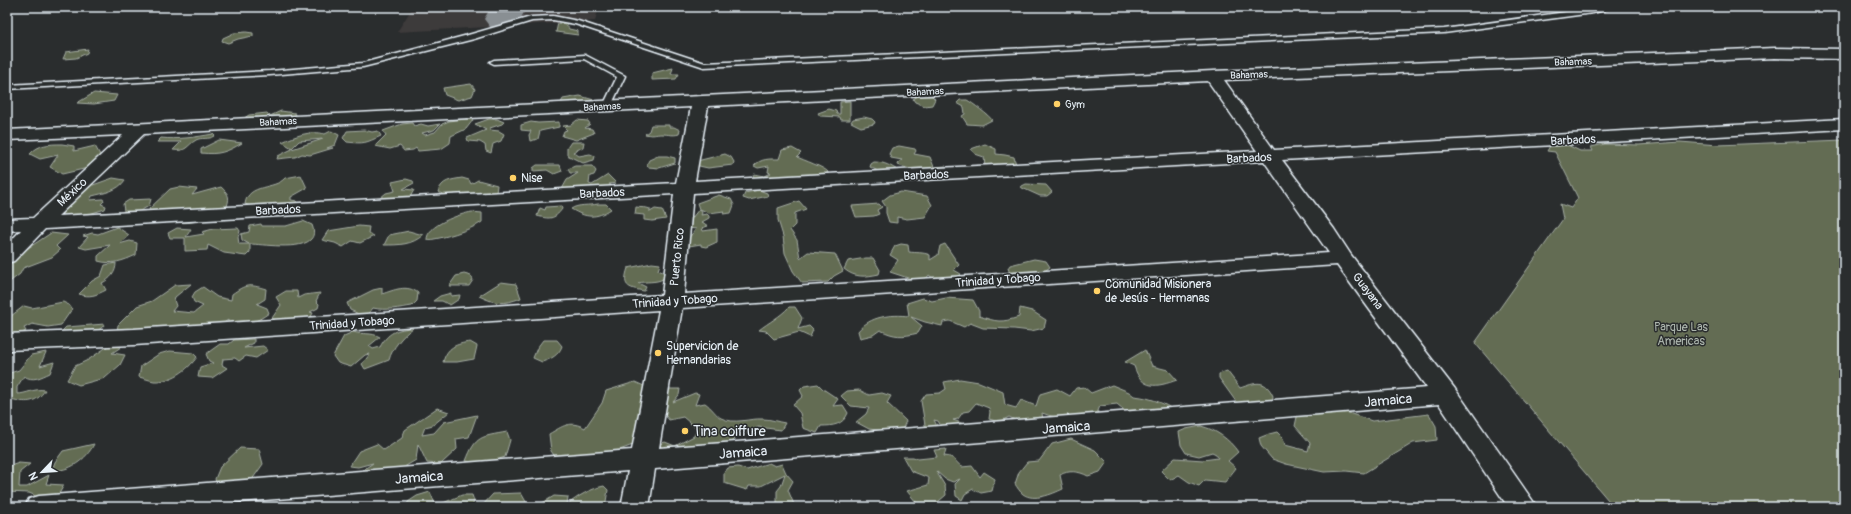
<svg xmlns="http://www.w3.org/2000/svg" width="1851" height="514" font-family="Pangolin,sans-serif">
<rect width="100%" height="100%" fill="#2a2d2e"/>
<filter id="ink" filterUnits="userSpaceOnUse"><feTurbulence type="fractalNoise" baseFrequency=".025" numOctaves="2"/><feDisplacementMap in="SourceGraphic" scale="8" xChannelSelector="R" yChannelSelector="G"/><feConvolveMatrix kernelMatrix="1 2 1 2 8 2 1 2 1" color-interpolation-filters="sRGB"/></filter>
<g filter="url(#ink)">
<!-- built -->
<path fill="#3e3a3b" d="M 413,7 L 599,7 L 595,21 L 397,32 Z"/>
<!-- green -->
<path fill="#636c52" stroke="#a6aea5" d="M 558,23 L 566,24 L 569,29 L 578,31 L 578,35 L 556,32 Z
M 246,32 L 253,33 L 253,36 L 238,39 L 228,43 L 222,41 L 223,38 L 234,33 Z
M 88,49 L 87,53 L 76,58 L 63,59 L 66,52 Z
M 673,68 L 671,74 L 679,74 L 676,79 L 652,80 L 652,73 Z
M 471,84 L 475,89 L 472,96 L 458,100 L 445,95 L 443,88 Z
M 94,93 L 117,95 L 114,101 L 94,104 L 77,103 Z
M 920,95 L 932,96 L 935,99 L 932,105 L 925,106 L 915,102 L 913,99 Z
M 580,96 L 601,102 L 559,106 L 563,99 Z
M 960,100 C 962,100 965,100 967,100 C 971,102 991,117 992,120 L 982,125 L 967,124 L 962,116 L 965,114 L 964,107 L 957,103 Z
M 850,101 L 850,120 L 841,120 L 840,117 L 820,116 L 818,113 L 829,109 L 836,111 L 837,114 L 840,114 L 840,102 Z
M 281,111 L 295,113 L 298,119 L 237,130 L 231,126 L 249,115 L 267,113 L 270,116 Z
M 864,117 L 872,119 L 875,122 L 874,124 L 861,127 L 851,122 L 853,119 Z
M 466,119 L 473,120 L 466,129 L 451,136 L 450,143 L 441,149 L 418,151 L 416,148 L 413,150 L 404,151 L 400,146 L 390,149 L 375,146 L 386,135 L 383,131 L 402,124 L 412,123 L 414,126 L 421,124 L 428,126 L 440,124 L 434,130 L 422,133 L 425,135 L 435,132 L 442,124 L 449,121 Z
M 489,119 L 497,119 L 504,122 L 502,124 L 490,128 L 490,130 L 499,131 L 504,134 L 501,141 L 493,144 L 491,153 L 486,151 L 485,145 L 480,142 L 468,141 L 467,138 L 486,130 L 475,124 Z
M 577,120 L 588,121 L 590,124 L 585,128 L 592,129 L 594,133 L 576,140 L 562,136 L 564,131 L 567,130 L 563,126 L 571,125 Z
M 531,122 L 538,123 L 559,122 L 559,127 L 540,131 L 538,139 L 530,141 L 529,135 L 531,131 L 521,130 L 521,125 Z
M 651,125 L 669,125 L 669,127 L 674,127 L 680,130 L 679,134 C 673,136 668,134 662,134 C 654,134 655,136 645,134 L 649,131 Z
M 364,130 L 372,132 L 378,131 L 381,136 C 365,143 365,144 347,142 L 343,138 L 347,131 Z
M 331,131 L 339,135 L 335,145 L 327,148 L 333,148 L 310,155 L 302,154 L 295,157 L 277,159 L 278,156 L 292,149 L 323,139 L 299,141 L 292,148 L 282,142 C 295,136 311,130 325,134 Z
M 213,134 L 215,136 C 209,140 201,137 196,140 C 186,146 187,152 173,150 L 181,142 L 157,142 L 161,138 C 177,140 197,137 213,134 Z
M 219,140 L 242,143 C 227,152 219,155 201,153 L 201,149 Z
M 1844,140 L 1844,507 L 1614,507 L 1475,343 L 1563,219 L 1560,204 L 1571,208 L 1578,198 L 1555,152 L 1547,151 L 1550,146 L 1559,141 L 1580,151 L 1593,151 L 1591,147 L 1605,144 L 1639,145 L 1680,142 L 1718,145 Z
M 571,142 L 584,142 L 583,147 L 573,152 L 579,156 L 590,154 L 595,156 L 594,160 L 583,163 L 567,155 L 567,148 Z
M 62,144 L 74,146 L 74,151 L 95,146 L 100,155 L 88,168 L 62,174 L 50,167 L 58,155 L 40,159 L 30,154 C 39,144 49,144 62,144 Z
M 985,144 L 996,149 L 996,154 L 1005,155 L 1014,157 L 1016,165 L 985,167 L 984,157 L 975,154 L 971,149 Z
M 899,146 L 915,149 L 916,151 L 914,154 L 930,157 L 934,167 L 946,166 L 949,172 C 932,170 913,172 898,165 L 899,162 L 902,160 L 891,158 L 889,154 L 892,148 Z
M 792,148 L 801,153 L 797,157 C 803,160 824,167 828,172 L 826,178 L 755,180 L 753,176 L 754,174 L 765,176 L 771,173 L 768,172 L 769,166 L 758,168 L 754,166 C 761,158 770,159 779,159 L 782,150 Z
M 725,154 L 731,157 L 734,162 L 733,165 L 708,168 L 699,166 L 697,161 Z
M 658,156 L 667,156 L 675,158 L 675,163 L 659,168 L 648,167 L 647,164 L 649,160 Z
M 874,162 C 884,162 891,166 899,171 L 878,171 L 870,167 L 871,164 Z
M 537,165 L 560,165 L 562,171 L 554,174 L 547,170 L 533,171 L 533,168 Z
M 575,166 L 592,166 L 596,171 L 594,175 L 590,176 L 589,184 L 592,185 L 608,175 L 616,183 L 609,184 L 618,189 L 620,194 C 607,202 575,197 562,189 L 567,180 L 578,173 L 570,173 L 568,169 Z
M 301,175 L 307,188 L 291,197 L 291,200 L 297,201 L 296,205 L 240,210 L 251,206 L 245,204 C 248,183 275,190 285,178 Z
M 113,178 L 125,180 C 118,191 104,193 92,196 L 90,200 L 103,199 L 104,201 L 101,204 L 106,206 L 105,209 L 89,214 L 119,212 L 114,216 L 54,222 L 66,202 L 89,183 L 93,185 Z
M 462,178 L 469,180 L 471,184 L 478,180 L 497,185 L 496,193 L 470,198 L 463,194 L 445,195 L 438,192 C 442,180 451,180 462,178 Z
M 406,179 L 413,181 L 414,183 L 403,189 L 414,190 L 410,197 C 400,200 389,205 380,198 L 386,193 L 395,191 L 392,182 Z
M 1026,184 L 1046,185 L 1052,192 L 1047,196 L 1040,196 L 1020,187 Z
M 179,187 L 197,189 L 192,195 L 221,187 C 230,195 230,198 226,209 C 204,219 192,227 167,220 C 158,218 154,217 149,209 L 170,189 Z
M 759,190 L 767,193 L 768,196 L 749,200 L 743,198 L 745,193 Z
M 901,192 L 927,196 L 932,205 L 925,217 L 907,219 L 897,217 L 897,223 L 889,222 L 886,213 L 886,207 L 882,201 L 890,195 Z
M 719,195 L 731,199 L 734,205 L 731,213 L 723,214 L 724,211 L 709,213 L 700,209 L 702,213 L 701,215 L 707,214 L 709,216 L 709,218 L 702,222 L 708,226 L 702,228 L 703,231 L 717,229 L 717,242 L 706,247 L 701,246 L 701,244 L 689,246 L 688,239 L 696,229 L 689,228 L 692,218 L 699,209 L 697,203 Z
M 151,199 L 149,206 L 138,212 L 124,211 L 123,204 L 129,200 Z
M 799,201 L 806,209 L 795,213 L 795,225 L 790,230 L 797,240 L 800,258 L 808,252 L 835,254 L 843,271 L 834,276 L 828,282 L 802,283 L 793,271 L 785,253 L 783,236 L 778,220 L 778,208 Z
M 598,204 L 606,204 L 611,209 C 596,219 586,218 571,209 C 578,204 589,206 598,204 Z
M 879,204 L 882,207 L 877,210 L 879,214 L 874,216 L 856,217 L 852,206 Z
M 561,206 L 562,209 C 554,220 549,219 537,216 L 540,208 L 545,210 L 546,207 Z
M 636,207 C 641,208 646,207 650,209 L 650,212 L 655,209 L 662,210 L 666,219 L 652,221 L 644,220 L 644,215 L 635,214 Z
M 472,212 L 482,213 L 482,222 C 471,230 441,239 427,240 C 426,225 460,214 472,212 Z
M 303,221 L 312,225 C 324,255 264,244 250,244 L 250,252 L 246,256 L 224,253 L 208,245 L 207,250 L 185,251 L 185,238 L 170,238 L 168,233 L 177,228 L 191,229 L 186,237 L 204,234 L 202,232 L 213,229 L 238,228 L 240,231 L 238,237 L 239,244 L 249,244 L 242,240 L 241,234 L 249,232 L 250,226 L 261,224 L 262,226 L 286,226 Z
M 359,226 L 369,227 L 368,233 L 374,236 L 360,243 L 352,241 L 343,247 L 335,243 L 322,240 L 328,231 Z
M 117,227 L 129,235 L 119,244 L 130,241 L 137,243 L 136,255 C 123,261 112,265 98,261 L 98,256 L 110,245 L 86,249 L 79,247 L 88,237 L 83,236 L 92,233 L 98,234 Z
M 409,231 L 423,235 C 412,245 399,245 384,245 L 389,235 Z
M 51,233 L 68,235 L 56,246 L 60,250 L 52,257 L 23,268 L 20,274 L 7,284 L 7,262 Z
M 901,244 L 908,245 L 909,252 C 916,253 923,252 930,255 L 930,260 L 938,255 L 940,246 L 945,244 L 959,265 L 954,270 L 961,274 L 957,278 L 934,279 L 929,275 L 925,280 L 914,280 L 890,272 L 898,260 L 890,255 L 895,246 Z
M 866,258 L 873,258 L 880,270 L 879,274 C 865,277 855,278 844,269 L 848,261 Z
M 1034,259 L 1046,261 L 1050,267 L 1042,273 L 1010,274 L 1008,268 L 1010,265 Z
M 116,263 C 116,273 110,279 102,283 L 106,290 C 96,295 90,298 79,294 L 92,281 L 101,276 L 105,265 Z
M 652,263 L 660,264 L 658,270 L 665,273 L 663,279 C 655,283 647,281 638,283 L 646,287 L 644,291 C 627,288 622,286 628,268 Z
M 464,274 L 471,276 L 473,280 L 469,286 L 449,286 L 456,276 Z
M 501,282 L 516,284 L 521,298 C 503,305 496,304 479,296 Z
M 191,284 L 175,297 L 174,300 L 176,306 L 172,311 L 194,313 L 203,306 L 194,302 L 192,297 L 195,292 L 203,287 L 217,297 L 231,300 L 232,294 C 246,284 249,284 266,289 L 265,299 L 257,304 L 267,308 L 269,313 C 257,322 244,327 228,323 L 228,320 L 211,332 L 117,331 L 118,325 L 137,306 L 152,301 L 175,285 Z
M 382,288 L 382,294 C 394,290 407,284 418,293 L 417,301 L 412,306 C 399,308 386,311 373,308 L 369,313 L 361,315 L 350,310 L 347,303 L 373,290 Z
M 286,291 L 297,291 L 298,298 L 304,295 L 320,293 L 316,301 L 319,304 L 318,308 L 310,312 L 313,313 L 306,326 L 270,321 L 281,305 L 276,297 Z
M 451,293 L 451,296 L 460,295 L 459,299 L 450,305 L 442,301 L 433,301 L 440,296 Z
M 923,298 L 932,301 L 946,298 L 973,300 L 979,311 L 979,316 C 997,322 1001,323 1019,317 L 1020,308 L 1032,311 L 1046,320 L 1044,328 L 1031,331 L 1014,329 L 983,328 L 970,323 L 964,327 L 950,321 L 943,322 L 942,326 L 925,322 L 911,317 L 922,326 L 918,333 C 902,337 895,337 880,330 L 873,335 L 860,338 L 858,331 C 870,316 891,314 909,316 L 907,303 Z
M 63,302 L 69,305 L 72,309 L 61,325 L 48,327 L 32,324 L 24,328 L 26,331 L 14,337 L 7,337 L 7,324 L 9,323 L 11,316 L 24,306 L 32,308 Z
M 789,307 L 795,307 L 802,318 L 798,329 L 809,326 L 813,330 L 810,337 L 799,332 L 774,339 L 766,331 L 759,330 C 769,322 780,317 789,307 Z
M 105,324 C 94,338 77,334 61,332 L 66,327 Z
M 413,328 C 403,335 392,348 389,360 L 365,369 L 362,364 L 370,354 L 365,355 L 351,367 L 338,363 L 333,356 L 344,336 L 353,332 C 363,335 371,332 380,337 L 369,346 L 373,349 L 380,347 C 388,332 397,329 413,328 Z
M 254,339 L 254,343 L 244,348 L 263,346 L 268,350 L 256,358 L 246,356 L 239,361 L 235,358 L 223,359 L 222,365 L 227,368 L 212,378 L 198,377 L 200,367 L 213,363 L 209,361 L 206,354 L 220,344 L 229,344 L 234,340 Z
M 543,340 L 557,340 L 562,346 C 559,355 551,359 542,362 L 533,358 L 537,348 Z
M 470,342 L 477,346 L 474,359 L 457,362 L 443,362 C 447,347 456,344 470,342 Z
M 111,344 L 118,344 L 121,347 L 112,353 L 125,355 L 120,365 L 105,378 L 79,385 L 67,380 L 75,366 L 88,360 Z
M 1145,350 L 1152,366 L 1168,370 L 1177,380 C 1157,387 1142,391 1134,366 L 1125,362 Z
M 170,351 L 193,353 L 197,357 C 188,370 171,382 154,381 C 149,380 143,378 139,377 L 141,366 L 159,354 Z
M 46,352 L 40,366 L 54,362 L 50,373 C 41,377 33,382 24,376 L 17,387 L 17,394 C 27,394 34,388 45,390 C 36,404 25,403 11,399 L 7,402 L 7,374 L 19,370 L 31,355 Z
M 1227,371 L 1240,388 C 1255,383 1265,378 1273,396 L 1272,401 L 1248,408 L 1237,403 L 1219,378 L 1219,374 Z
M 960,379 L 979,382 L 1003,392 L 1005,405 L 1016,408 L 1021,400 L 1036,406 L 1040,394 L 1057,389 L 1070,396 L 1076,388 L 1084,387 L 1091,393 L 1112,385 L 1129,392 L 1134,396 C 1154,398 1168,405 1185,417 L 1128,422 L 1124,410 L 1117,404 L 1100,406 L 1096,416 C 1077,419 1060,420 1042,413 L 1043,420 L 1028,426 L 1009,417 L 999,422 L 989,419 L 990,412 L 989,408 L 976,403 L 969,411 L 963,412 L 958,419 L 953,420 L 964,424 L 965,428 L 943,429 L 938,421 L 934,420 L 938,428 L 926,431 L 921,401 L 926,394 L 940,393 L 946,389 L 944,382 Z
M 635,382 L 644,386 L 653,410 L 638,443 L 617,451 L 599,463 L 562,466 L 551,451 L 549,434 C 563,426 570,420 585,428 L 602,403 L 606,391 Z
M 818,384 L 823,389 L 838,399 L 833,406 L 843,405 L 848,413 C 843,425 833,426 821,426 L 817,433 L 803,428 L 800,413 L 793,405 L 803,396 L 800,390 L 804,386 Z
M 667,389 L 680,389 L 679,395 L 673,402 L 695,393 L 699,394 L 695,405 L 705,403 C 711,407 717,416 721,418 C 735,425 749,418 763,419 C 771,419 778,422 785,423 L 781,430 L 758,427 L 750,433 L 737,433 L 735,439 L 729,443 L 672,457 L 649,448 L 665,442 L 675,446 L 694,436 L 697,429 L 683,417 L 669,420 L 662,411 Z
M 859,390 L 869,395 L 882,393 L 891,396 L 887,403 L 906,421 L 901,433 L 869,429 L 856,422 L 866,414 L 869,408 L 851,406 L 841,396 L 847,391 Z
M 1328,406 L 1372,421 L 1429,414 L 1436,426 L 1437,440 L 1413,443 L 1364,473 L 1346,471 L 1324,472 L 1286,464 L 1272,459 L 1261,446 L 1259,438 L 1269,434 L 1277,432 L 1283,438 L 1285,445 L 1308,451 L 1310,443 L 1295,426 L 1299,408 Z
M 437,408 L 449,412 L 433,425 L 425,427 L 422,435 L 434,433 L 444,422 L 477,415 L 469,437 L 456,439 L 457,449 L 441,464 L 427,463 L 418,444 L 416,460 L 399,470 L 364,482 L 363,470 L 373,463 L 358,467 L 349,466 L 359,451 L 377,444 L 384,450 L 402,438 L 405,430 Z
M 1201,426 C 1216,430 1229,439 1238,452 L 1228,461 L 1236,468 L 1225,482 L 1205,480 L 1199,486 L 1189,482 L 1179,475 L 1170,480 L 1161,471 L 1175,458 L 1203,460 L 1218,458 L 1216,454 L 1212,452 L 1199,456 L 1186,453 L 1181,445 L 1179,432 L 1186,429 Z
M 507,432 L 510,440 L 505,457 L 485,464 L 466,461 C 476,435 481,437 507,432 Z
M 1071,439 L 1095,450 L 1107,462 L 1100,472 L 1088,476 C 1079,471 1068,470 1060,475 L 1063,489 C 1052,494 1034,502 1023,494 C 1020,492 1017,487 1015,484 L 1019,472 L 1027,462 L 1039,461 L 1052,444 Z
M 94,444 C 86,460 69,472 52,470 L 55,462 L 63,451 Z
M 240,448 L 259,449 L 263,464 L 244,491 L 220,493 L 215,479 L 220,467 Z
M 946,449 L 944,456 C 956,457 954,461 962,467 L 972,466 L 980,477 L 984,472 L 995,479 L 992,491 L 981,493 L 973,489 L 965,494 L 962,500 L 956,496 L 955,484 L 960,479 L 953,482 L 945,479 L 936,471 L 945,486 L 946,495 L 932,507 L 920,507 L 907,491 L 928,485 L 929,478 L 911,471 L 903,457 L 913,457 L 918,459 L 937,457 L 934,450 Z
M 19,463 L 30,464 L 20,472 L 19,487 L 27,487 L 49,475 L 46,484 L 64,485 L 52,506 L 41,507 L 34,495 L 29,493 L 7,492 L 7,467 Z
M 769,463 L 775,466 L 782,464 L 786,473 L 793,481 L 788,490 L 795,507 L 777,507 L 777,491 L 781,486 L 785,474 L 761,486 L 749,486 L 747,490 L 724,483 L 724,473 L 728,468 L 738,467 L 747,470 Z
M 604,486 L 608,490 L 605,507 L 539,507 L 539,505 L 554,496 L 568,497 L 567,505 C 578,496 590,489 604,486 Z
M 430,492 L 436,506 L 462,495 L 472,495 L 474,501 L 472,507 L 407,507 L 408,502 L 417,496 Z
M 521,493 L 529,507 L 481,507 L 493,494 Z"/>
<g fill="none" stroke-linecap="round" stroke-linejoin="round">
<!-- taxiway -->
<path fill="#898f93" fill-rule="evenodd" d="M 491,7 L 527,7 L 516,27 L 503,30 L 490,27 L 484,19 Z"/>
<!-- service casing -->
<g stroke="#e8f1f8" stroke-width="3">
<path id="service" d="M 1602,7 L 1615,7 L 1593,13 L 1444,33 L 704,67 L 575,24 L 553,20 L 532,21 L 474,39 L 363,67 L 270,75 L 7,89 L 7,85 L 270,71 L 363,63 L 468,35 L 531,17 L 553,16 L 578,21 L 705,63 L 1444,29 Z
M 585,55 L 625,76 L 610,108 L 607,108 L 603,106 L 617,77 L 584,59 L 494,64 L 490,62 L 494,60 Z"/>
</g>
<!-- minor casing -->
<g stroke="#e8f1f8" stroke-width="3">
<path id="minor" d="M 1775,48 L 1844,49 L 1844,59 L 1775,58 L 1224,80 L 1274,150 L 1844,119 L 1844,129 L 1282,160 L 1334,229 L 1351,255 L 1455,389 L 1537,507 L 1508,507 L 1439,404 L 655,469 L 649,507 L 621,507 L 628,471 L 178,507 L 25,507 L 29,499 L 39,496 L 632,450 L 659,310 L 134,345 L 7,350 L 7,334 L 134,329 L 662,295 L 674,194 L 45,229 L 14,261 L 7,263 L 7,245 L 21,230 L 7,231 L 7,219 L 33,218 L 123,135 L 7,140 L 7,130 L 1213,71 ZM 1208,81 L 1257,151 L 695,181 L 708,106 ZM 691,107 L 676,183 L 58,216 L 144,134 ZM 1264,161 L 1329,253 L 684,294 L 693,193 ZM 1337,265 L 1427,388 L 659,448 L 682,308 Z"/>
</g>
<!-- service -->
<use href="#service" fill="#2a2d2e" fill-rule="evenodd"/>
<!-- minor -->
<use href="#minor" fill="#2a2d2e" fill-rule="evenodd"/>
</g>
</g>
<!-- markers -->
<g fill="#ffd166" stroke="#2a2d2e" stroke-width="1.5">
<circle cx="1057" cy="104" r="4"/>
<circle cx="513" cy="178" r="4"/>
<circle cx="1097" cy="291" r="4"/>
<circle cx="658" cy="353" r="4"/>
<circle cx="685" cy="431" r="4"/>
</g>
<g text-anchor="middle" stroke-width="3" stroke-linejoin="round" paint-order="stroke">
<!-- far-street labels -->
<g font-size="10" fill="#e8f1f8" stroke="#2a2d2e">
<text transform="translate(1573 61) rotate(-2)" y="4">Bahamas</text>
<text transform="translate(1249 74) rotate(-2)" y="4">Bahamas</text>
<text transform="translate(925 91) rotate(-3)" y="4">Bahamas</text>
<text transform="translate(602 106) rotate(-3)" y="4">Bahamas</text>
<text transform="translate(278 121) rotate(-3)" y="4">Bahamas</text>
</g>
<!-- far-poi labels -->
<g font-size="10" fill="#e8f1f8" stroke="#2a2d2e" text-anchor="start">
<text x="1065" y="108">Gym</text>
</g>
<!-- street labels -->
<g font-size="12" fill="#e8f1f8" stroke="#2a2d2e">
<text transform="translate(1573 140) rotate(-3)" y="4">Barbados</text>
<text transform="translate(1249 158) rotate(-3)" y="4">Barbados</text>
<text transform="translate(926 175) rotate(-3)" y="4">Barbados</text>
<text transform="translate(72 192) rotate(-43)" y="4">México</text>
<text transform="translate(602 193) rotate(-3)" y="4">Barbados</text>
<text transform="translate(278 210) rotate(-3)" y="4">Barbados</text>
<text transform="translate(677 257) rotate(-84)" y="4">Puerto Rico</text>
<text transform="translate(998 280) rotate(-4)" y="4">Trinidad y Tobago</text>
<text transform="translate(1368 291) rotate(53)" y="4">Guayana</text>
<text transform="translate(675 301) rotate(-4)" y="4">Trinidad y Tobago</text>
<text transform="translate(352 323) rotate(-4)" y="4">Trinidad y Tobago</text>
</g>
<!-- poi labels -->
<g font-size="12" fill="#e8f1f8" stroke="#2a2d2e" text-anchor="start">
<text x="521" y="182">Nise</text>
<text x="1105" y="288">Comunidad Misionera<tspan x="1105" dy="14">de Jesús - Hermanas</tspan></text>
<text x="666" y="350">Supervicion de<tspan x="666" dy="14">Hernandarias</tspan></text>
</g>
<!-- park labels -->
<g font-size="12" fill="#acb5ad" stroke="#2a2d2e">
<text x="1681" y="331">Parque Las<tspan x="1681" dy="14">Americas</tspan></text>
</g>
<!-- near-street labels -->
<g font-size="14" fill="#e8f1f8" stroke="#2a2d2e">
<text transform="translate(1388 400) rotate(-5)" y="5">Jamaica</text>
<text transform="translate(1066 427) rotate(-4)" y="5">Jamaica</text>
<text transform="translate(743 452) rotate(-4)" y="5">Jamaica</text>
<text transform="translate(419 477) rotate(-4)" y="5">Jamaica</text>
</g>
<!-- near-poi labels -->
<g font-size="14" fill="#e8f1f8" stroke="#2a2d2e" text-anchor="start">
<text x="693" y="436">Tina coiffure</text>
</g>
</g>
<!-- margin -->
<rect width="1851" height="514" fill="none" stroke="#2a2d2e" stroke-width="24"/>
<rect x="12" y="12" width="1827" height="490" fill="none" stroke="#e8f1f8" stroke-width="1.5" filter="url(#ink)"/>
<!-- north arrow -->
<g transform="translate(42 472) rotate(245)" stroke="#2a2d2e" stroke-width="3" paint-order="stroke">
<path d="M0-3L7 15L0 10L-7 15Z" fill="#e8f1f8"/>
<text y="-6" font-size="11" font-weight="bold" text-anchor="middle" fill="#e8f1f8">N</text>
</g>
</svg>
